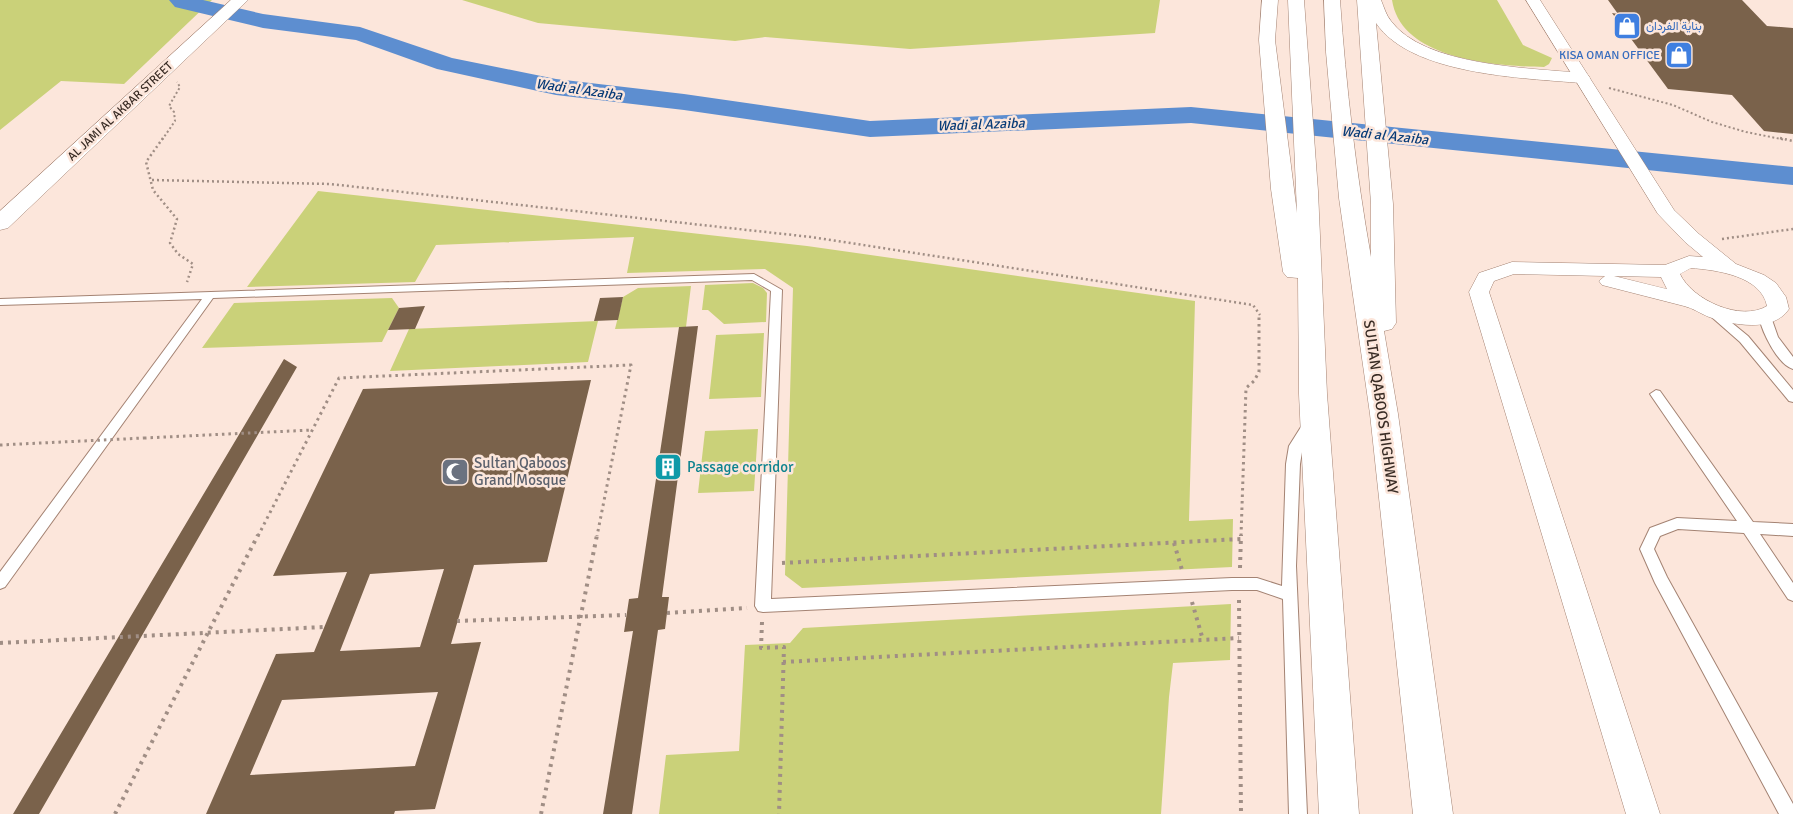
<svg xmlns="http://www.w3.org/2000/svg" width="1793" height="814" font-family="Signika,Vazirmatn,sans-serif">
<rect width="100%" height="100%" fill="#fce6db"/>
<!-- green -->
<path fill="#cad179" d="M 0,0 L 212,0 L 124,84 L 61,81 L 0,130 Z
M 462,0 L 1160,0 L 1155,33 L 910,49 L 765,37 L 735,41 L 538,23 Z
M 1392,0 L 1497,0 L 1523,45 L 1552,58 L 1549,64 L 1544,67 C 1496,66 1401,60 1392,0 Z
M 318,191 L 807,246 L 1195,301 L 1189,521 L 1233,519 L 1232,567 L 802,588 L 785,575 L 793,288 L 765,269 L 627,273 L 634,237 L 436,245 L 415,282 L 247,287 Z
M 753,283 L 763,288 L 767,293 L 766,322 L 724,324 L 708,310 L 702,310 L 705,285 Z
M 691,286 L 686,327 L 615,329 L 623,297 L 638,288 Z
M 392,298 L 399,308 L 382,342 L 202,348 L 234,303 Z
M 598,321 L 588,362 L 390,371 L 409,329 Z
M 764,333 L 761,397 L 709,399 L 716,335 Z
M 758,429 L 754,491 L 698,493 L 705,431 Z
M 1231,604 L 1230,660 L 1173,663 L 1169,697 L 1161,814 L 659,814 L 666,755 L 739,751 L 745,645 L 790,643 L 803,628 Z"/>
<g fill="none" stroke-linecap="round" stroke-linejoin="round">
<!-- river -->
<path fill="#5d8ed0" fill-rule="evenodd" d="M 169,0 L 203,0 L 263,14 L 360,27 L 452,58 L 556,79 L 684,94 L 870,121 L 1191,107 L 1793,167 L 1793,185 L 1191,123 L 870,137 L 684,110 L 556,95 L 437,69 L 356,40 L 263,28 L 175,7 Z"/>
</g>
<!-- building -->
<path fill="#7a624b" fill-rule="evenodd" d="M 1608,0 L 1742,0 L 1767,26 L 1793,28 L 1793,134 L 1764,131 L 1732,95 L 1668,89 L 1612,13 L 1618,14 Z
M 623,297 L 618,320 L 594,321 L 600,298 Z
M 425,306 L 415,329 L 388,330 L 399,308 Z
M 698,326 L 662,597 L 669,597 L 665,629 L 658,630 L 632,814 L 603,814 L 633,631 L 624,632 L 629,599 L 638,598 L 679,327 Z
M 284,359 L 297,367 L 39,814 L 13,814 Z
M 591,380 L 547,562 L 474,565 L 451,644 L 481,642 L 435,809 L 395,811 L 394,814 L 206,814 L 276,654 L 314,652 L 347,572 L 273,576 L 363,389 ZM 444,569 L 420,647 L 340,651 L 370,574 ZM 438,692 L 415,766 L 250,775 L 282,700 Z"/>
<g fill="none" stroke-linecap="round" stroke-linejoin="round">
<!-- lane casing -->
<g stroke="#a48373" stroke-width="2">
<path id="lane" d="M 754,274 L 782,290 L 771,599 L 1232,578 L 1257,578 L 1282,586 L 1286,464 L 1289,446 L 1306,419 L 1314,419 L 1316,422 L 1303,446 L 1300,464 L 1296,566 L 1307,814 L 1289,814 L 1283,599 L 1257,590 L 1232,590 L 763,612 L 758,611 L 755,606 L 771,291 L 752,280 L 213,298 L 5,587 L 0,589 L 0,572 L 202,299 L 0,305 L 0,299 Z
M 1711,307 L 1715,309 L 1748,336 L 1793,390 L 1793,402 L 1789,401 L 1740,342 L 1707,313 L 1705,311 Z
M 1765,313 L 1771,317 L 1778,337 L 1793,357 L 1793,369 C 1778,365 1762,332 1759,317 Z
M 1656,390 L 1660,391 L 1753,522 L 1793,524 L 1793,536 L 1760,534 L 1793,583 L 1793,601 L 1788,599 L 1744,533 L 1678,529 L 1660,536 L 1654,549 L 1667,577 L 1793,804 L 1793,814 L 1779,814 L 1655,583 L 1640,549 L 1650,528 L 1677,518 L 1737,521 L 1652,397 L 1650,394 Z"/>
</g>
<!-- street casing -->
<g stroke="#a48373" stroke-width="1">
<path id="street" d="M 1526,0 L 1540,0 L 1674,210 L 1699,234 L 1736,264 L 1764,275 L 1776,283 L 1786,297 L 1789,309 C 1773,333 1732,325 1709,317 C 1701,314 1693,308 1684,306 C 1657,299 1629,292 1602,285 L 1599,281 L 1605,276 L 1514,274 L 1494,281 L 1489,292 L 1660,814 L 1626,814 L 1469,292 L 1479,273 L 1512,262 L 1665,265 L 1689,256 L 1703,257 L 1685,242 L 1658,214 ZM 1691,268 C 1717,270 1761,276 1767,306 C 1741,322 1692,300 1680,274 ZM 1614,276 L 1661,277 L 1667,289 Z"/>
</g>
<!-- secondary casing -->
<g stroke="#a48373" stroke-width="1">
<path id="secondary" d="M 231,0 L 248,0 L 8,228 L 0,230 L 0,211 Z"/>
</g>
<!-- highway casing -->
<g stroke="#a48373" stroke-width="1">
<path id="highway" d="M 1262,0 L 1278,0 L 1275,40 L 1297,213 L 1288,0 L 1304,0 L 1318,191 L 1327,394 L 1359,814 L 1319,814 L 1299,394 L 1298,278 L 1287,277 L 1283,272 L 1271,189 L 1259,40 Z
M 1324,0 L 1340,0 C 1346,86 1356,172 1371,257 L 1371,204 L 1357,0 L 1381,0 C 1384,7 1386,15 1391,21 C 1424,66 1530,68 1581,73 L 1587,74 L 1590,78 L 1587,82 L 1581,83 C 1523,78 1411,75 1376,23 L 1393,204 L 1396,323 L 1392,329 L 1384,331 L 1398,414 L 1453,814 L 1413,814 L 1370,414 L 1339,198 L 1326,52 Z"/>
</g>
<!-- path-far3 -->
<path stroke="#a08e85" stroke-width="2" stroke-dasharray="2 2.5" stroke-linecap="butt" d="M 1609,88 L 1673,105 L 1712,122 L 1746,132 L 1786,140
M 162,140 L 175,121 L 174,112 L 169,106 L 180,87 L 177,82"/>
<!-- path-far2 -->
<path stroke="#a08e85" stroke-width="2.5" stroke-dasharray="2 3" stroke-linecap="butt" d="M 163,138 L 146,162 L 153,190 L 177,219 L 170,243 L 178,254 L 193,264 L 187,282
M 1780,138 L 1793,141
M 152,180 L 330,184 L 811,237 L 1253,305 L 1260,315
M 1722,239 L 1793,229"/>
<!-- path-far1 -->
<path stroke="#a08e85" stroke-width="3" stroke-dasharray="2.5 4" stroke-linecap="butt" d="M 144,438 L 312,430
M 258,536 L 339,378 L 631,365 L 597,536
M 1241,536 L 1246,388 L 1254,381 L 1259,372 L 1259,314"/>
<!-- path -->
<path stroke="#a08e85" stroke-width="4" stroke-dasharray="3 5" stroke-linecap="butt" d="M 1174,543 L 1182,570
M 782,563 L 1241,539
M 1240,568 L 1241,535
M 1239,600 L 1241,814
M 1192,602 L 1203,640
M 667,613 L 747,608
M 457,621 L 626,615
M 762,622 L 761,648 L 784,647 L 779,814
M 0,643 L 324,627
M 783,662 L 1239,638
M 115,814 L 258,535
M 541,814 L 597,535"/>
<!-- lane -->
<use href="#lane" fill="#fff" fill-rule="evenodd"/>
<!-- street -->
<use href="#street" fill="#fff" fill-rule="evenodd"/>
<!-- secondary -->
<use href="#secondary" fill="#fff" fill-rule="evenodd"/>
<!-- highway -->
<use href="#highway" fill="#fff" fill-rule="evenodd"/>
<!-- path-bridge -->
<path stroke="#a08e85" stroke-width="3" stroke-dasharray="2.5 4" stroke-linecap="butt" d="M 0,445 L 144,438"/>
</g>
<!-- icons -->
<defs>
<g id="shop-square" transform="scale(1.4375)"><rect x="-9" y="-9" width="18" height="18" rx="4" fill="#3f7fe0" stroke="#fce6db"/><path d="M-5-2.5h2.3a2.7 3.5 0 0 1 5.4 0H5L5.5 6h-11ZM-1.5-2.5h3a1.5 2.3 0 0 0-3 0Z" fill="#fff"/></g>
<g id="building-square" transform="scale(1.4375)"><rect x="-9" y="-9" width="18" height="18" rx="4" fill="#0f9aa8" stroke="#fce6db"/><path d="M-4-6H4V6H1V3H-1V6H-4ZM-2.5-4.3h1.7v1.8h-1.7ZM.8-4.3h1.7v1.8H.8ZM-2.5-1h1.7V.8h-1.7ZM.8-1h1.7V.8H.8Z" fill="#fff"/></g>
<g id="mosque-square" transform="scale(1.4375)"><rect x="-9" y="-9" width="18" height="18" rx="4" fill="#6b7280" stroke="#fce6db"/><path d="M3.5-4.9A6 6 0 1 0 3.5 4.9A5 5 0 1 1 3.5-4.9Z" fill="#fff"/></g>
</defs>
<g fill-rule="evenodd">
<use href="#shop-square" x="1627" y="26"/>
<use href="#shop-square" x="1679" y="55"/>
<use href="#building-square" x="668" y="467"/>
<use href="#mosque-square" x="455" y="472"/>
</g>
<g text-anchor="middle" stroke-width="5" stroke-linejoin="round" paint-order="stroke">
<!-- far-shop labels -->
<g font-size="12" fill="#366cbe" stroke="#fce6db" text-anchor="start">
<text x="1646" y="30">بناية الفردان</text>
<text x="1660" y="59" text-anchor="end">KISA OMAN OFFICE</text>
</g>
<!-- far-street labels -->
<g font-size="12" fill="#392c25" stroke="#fce6db">
<text transform="translate(120 111) rotate(-43)" y="4">AL JAMI AL AKBAR STREET</text>
</g>
<!-- far-water labels -->
<g font-size="14" font-style="italic" fill="#083b77" stroke="#fce6db">
<text transform="translate(579 89) rotate(8)" y="5">Wadi al Azaiba</text>
<text transform="translate(981 124) rotate(-2)" y="5">Wadi al Azaiba</text>
<text transform="translate(1385 135) rotate(6)" y="5">Wadi al Azaiba</text>
</g>
<!-- street labels -->
<g font-size="15" fill="#392c25" stroke="#fce6db">
<text transform="translate(1381 407) rotate(82)" y="5">SULTAN QABOOS HIGHWAY</text>
</g>
<!-- worship labels -->
<g font-size="15" fill="#5b616d" stroke="#fce6db" text-anchor="start">
<text x="474" y="468">Sultan Qaboos<tspan x="474" dy="17">Grand Mosque</tspan></text>
</g>
<!-- culture labels -->
<g font-size="15" fill="#0d838f" stroke="#fce6db" text-anchor="start">
<text x="687" y="472">Passage corridor</text>
</g>
</g>
</svg>
